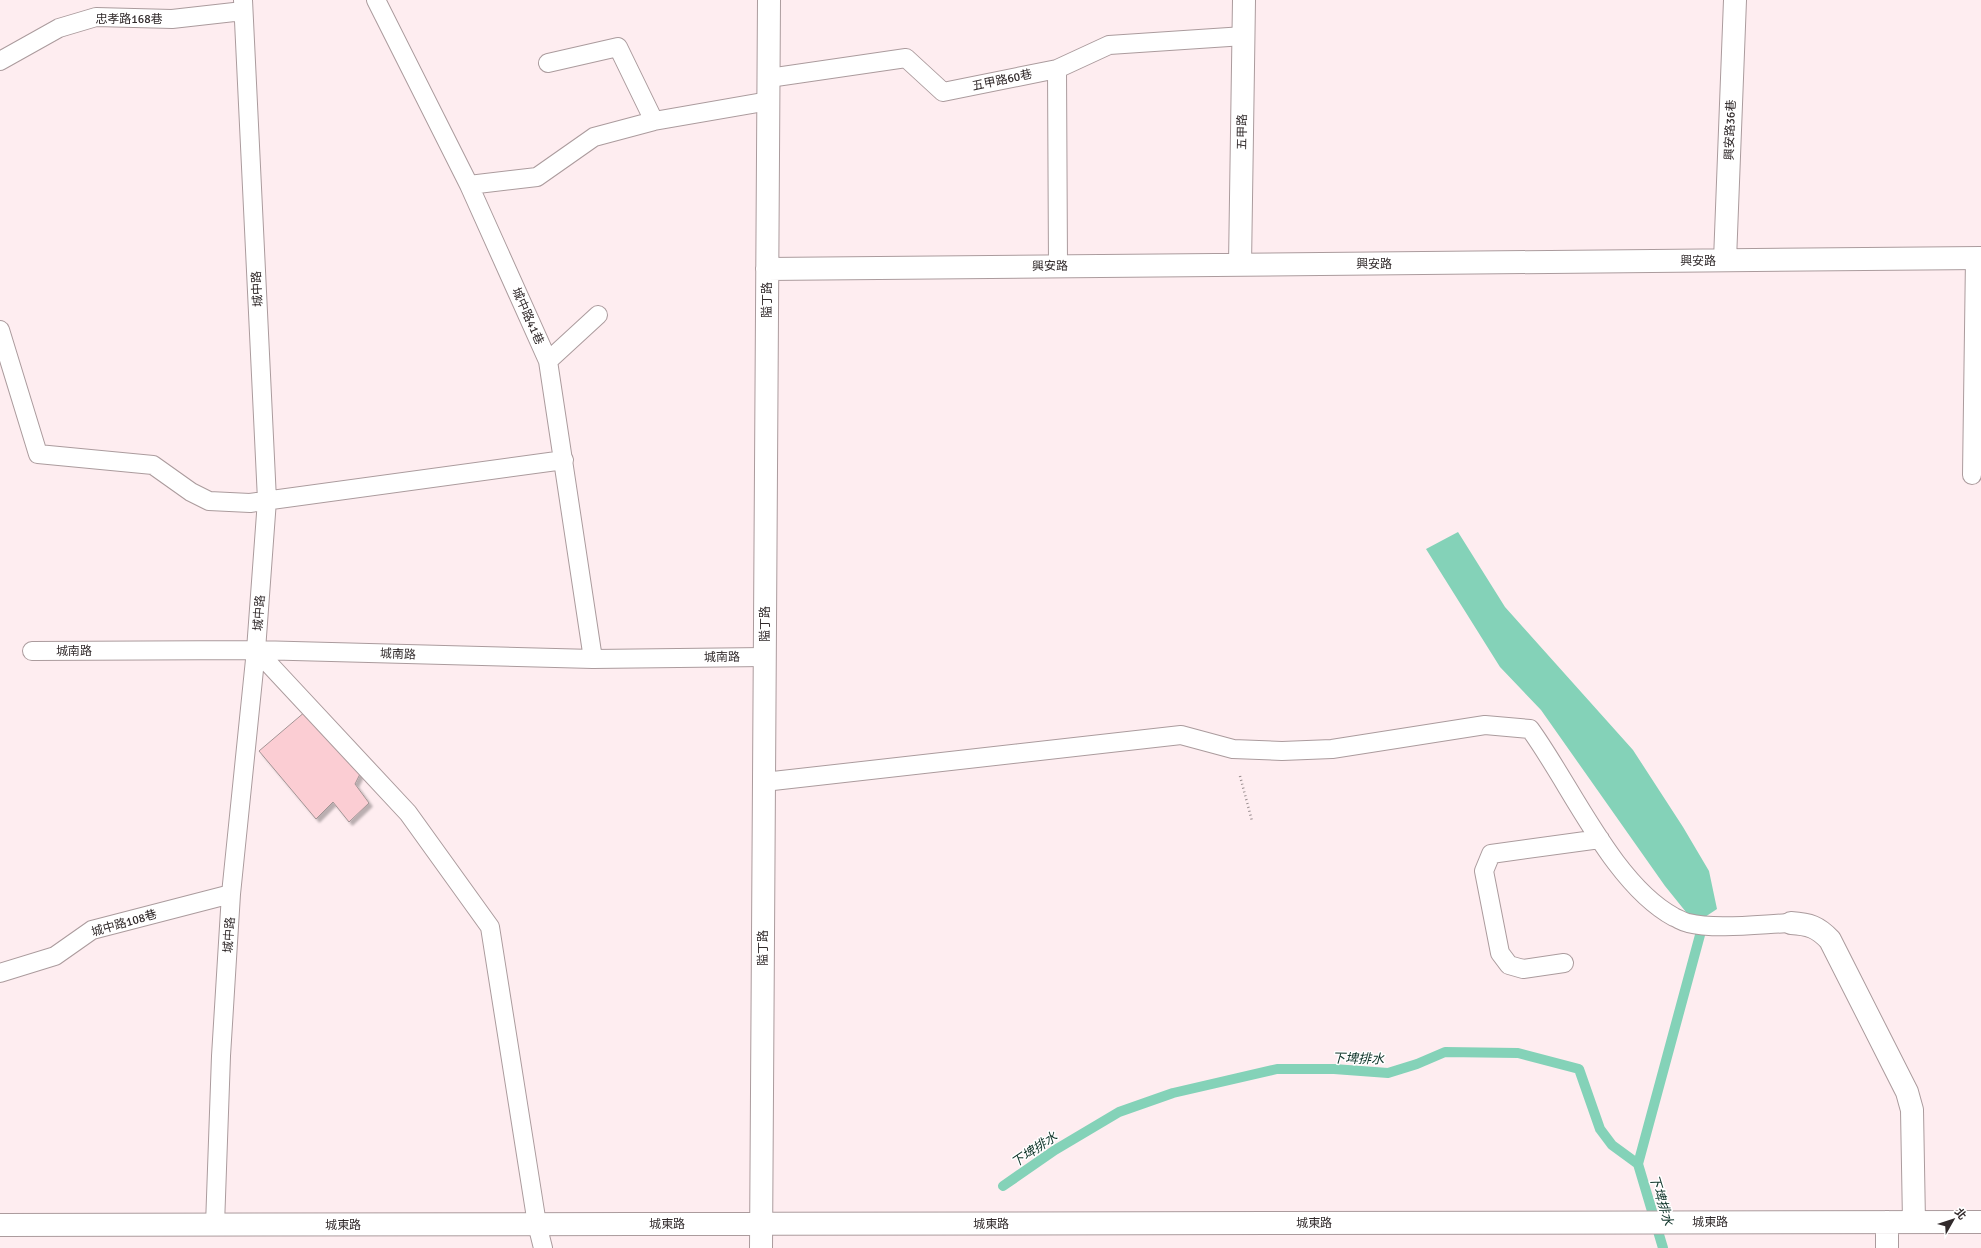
<svg xmlns="http://www.w3.org/2000/svg" width="1981" height="1248" font-family="Signika,'Noto Sans TC',sans-serif">
<defs>
<filter id="shadow"><feDropShadow dx="3.5" dy="3.5" stdDeviation="1" flood-color="#0004"/></filter>
</defs>
<rect width="100%" height="100%" fill="#feedf0"/>
<!-- water -->
<path fill="#84d2b8" d="M 1458,532 L 1505,607 L 1633,750 L 1683,827 L 1709,871 L 1717,909 L 1705,917 L 1690,917 L 1665,886 L 1541,710 L 1500,667 L 1426,549 Z"/>
<g fill="none" stroke-linecap="round" stroke-linejoin="round">
<!-- stream -->
<path stroke="#84d2b8" stroke-width="10" d="M 1638,1164 L 1700,935
M 1003,1186 L 1055,1150 L 1119,1112 L 1173,1093 L 1277,1069 L 1334,1069 L 1388,1073 L 1417,1064 L 1445,1052 L 1518,1053 L 1579,1069 L 1600,1129 L 1612,1145 L 1638,1164 L 1663,1248"/>
</g>
<!-- building -->
<path fill="#fbcdd3" stroke="#a39495" filter="url(#shadow)" d="M 306,711 L 360,774 L 355,784 L 369,803 L 349,822 L 333,802 L 316,819 L 259,751 Z"/>
<g fill="none" stroke-linecap="round" stroke-linejoin="round">
<!-- service casing -->
<g stroke="#ab9b9d" stroke-width="20">
<path id="service" d="M 376,0 L 469,185 L 548,361 L 593,659
M 0,61 L 59,28 L 96,17 L 172,19 L 243,11
M 548,63 L 618,47 L 654,121
M 1057,69 L 1058,266
M 769,78 L 906,58 L 943,92 L 1057,69 L 1109,45 L 1244,36
M 469,185 L 537,177 L 594,137 L 654,121 L 769,101
M 0,330 L 38,454 L 153,465 L 191,492 L 209,501 L 250,503 L 564,460
M 548,361 L 598,315
M 1972,475 L 1975,258
M 256,650 L 408,813 L 490,927 L 537,1224 L 543,1248
M 32,651 L 256,650 L 593,659 L 765,657
M 764,782 L 1181,735 L 1233,749 L 1282,751 L 1332,749 L 1485,725 L 1530,729 C 1571,785 1613,884 1674,917 C 1679,919 1683,922 1688,923 C 1715,930 1762,924 1791,923
M 1564,963 L 1523,969 L 1509,965 L 1500,953 L 1484,871 L 1491,854 L 1600,839
M 0,973 L 55,956 L 92,930 L 231,894
M 215,1225 L 221,1056 L 231,894 L 256,650 L 267,500 L 243,0"/>
</g>
<!-- minor casing -->
<g stroke="#ab9b9d" stroke-width="24">
<path id="minor" d="M 1725,260 L 1735,0
M 1240,265 L 1244,0
M 767,269 L 1981,258
M 1791,923 C 1809,924 1818,927 1830,940 L 1907,1092 L 1912,1110 L 1914,1222
M 1887,1222 L 1887,1248
M 0,1225 L 1981,1222
M 761,1248 L 769,0"/>
</g>
<!-- path -->
<path stroke="#998d8f" stroke-width="2.5" stroke-dasharray="1 3" stroke-linecap="butt" d="M 1240,776 L 1252,821"/>
<!-- service -->
<use href="#service" stroke="#fff" stroke-width="18"/>
<!-- minor -->
<use href="#minor" stroke="#fff" stroke-width="22"/>
</g>
<g text-anchor="middle" stroke-width="3" stroke-linejoin="round" paint-order="stroke">
<!-- street labels -->
<g font-size="12" fill="#312a2b" stroke="#fff">
<text x="129" y="23">忠孝路168巷</text>
<text transform="translate(1002 80) rotate(-12)" y="4">五甲路60巷</text>
<text transform="translate(1730 130) rotate(-88)" y="4">興安路36巷</text>
<text transform="translate(1242 132) rotate(-89)" y="4">五甲路</text>
<text x="1698" y="265">興安路</text>
<text x="1374" y="268">興安路</text>
<text transform="translate(1050 266) rotate(-1)" y="4">興安路</text>
<text transform="translate(257 289) rotate(-93)" y="4">城中路</text>
<text transform="translate(767 300) rotate(-90)" y="4">隘丁路</text>
<text transform="translate(528 316) rotate(66)" y="4">城中路41巷</text>
<text transform="translate(259 613) rotate(-86)" y="4">城中路</text>
<text transform="translate(765 624) rotate(-90)" y="4">隘丁路</text>
<text x="74" y="655">城南路</text>
<text transform="translate(398 654) rotate(2)" y="4">城南路</text>
<text transform="translate(722 657) rotate(-1)" y="4">城南路</text>
<text transform="translate(124 923) rotate(-16)" y="4">城中路108巷</text>
<text transform="translate(229 935) rotate(-86)" y="4">城中路</text>
<text transform="translate(763 948) rotate(-90)" y="4">隘丁路</text>
<text x="1710" y="1226">城東路</text>
<text x="1314" y="1227">城東路</text>
<text x="667" y="1228">城東路</text>
<text x="991" y="1228">城東路</text>
<text x="343" y="1229">城東路</text>
</g>
<!-- water labels -->
<g font-size="13" font-style="italic" fill="#0d3328" stroke="#fff">
<text transform="translate(1358 1058) rotate(1)" y="5">下埤排水</text>
<text transform="translate(1034 1149) rotate(-34)" y="5">下埤排水</text>
<text transform="translate(1662 1200) rotate(73)" y="5">下埤排水</text>
</g>
</g>
<!-- north arrow -->
<g transform="translate(1953 1220) rotate(51)" stroke="#ffffff" stroke-width="3" paint-order="stroke">
<path d="M0-3L7 15L0 10L-7 15Z" fill="#312a2b"/>
<text y="-6" font-size="11" font-weight="bold" text-anchor="middle" fill="#312a2b">北</text>
</g>
</svg>
